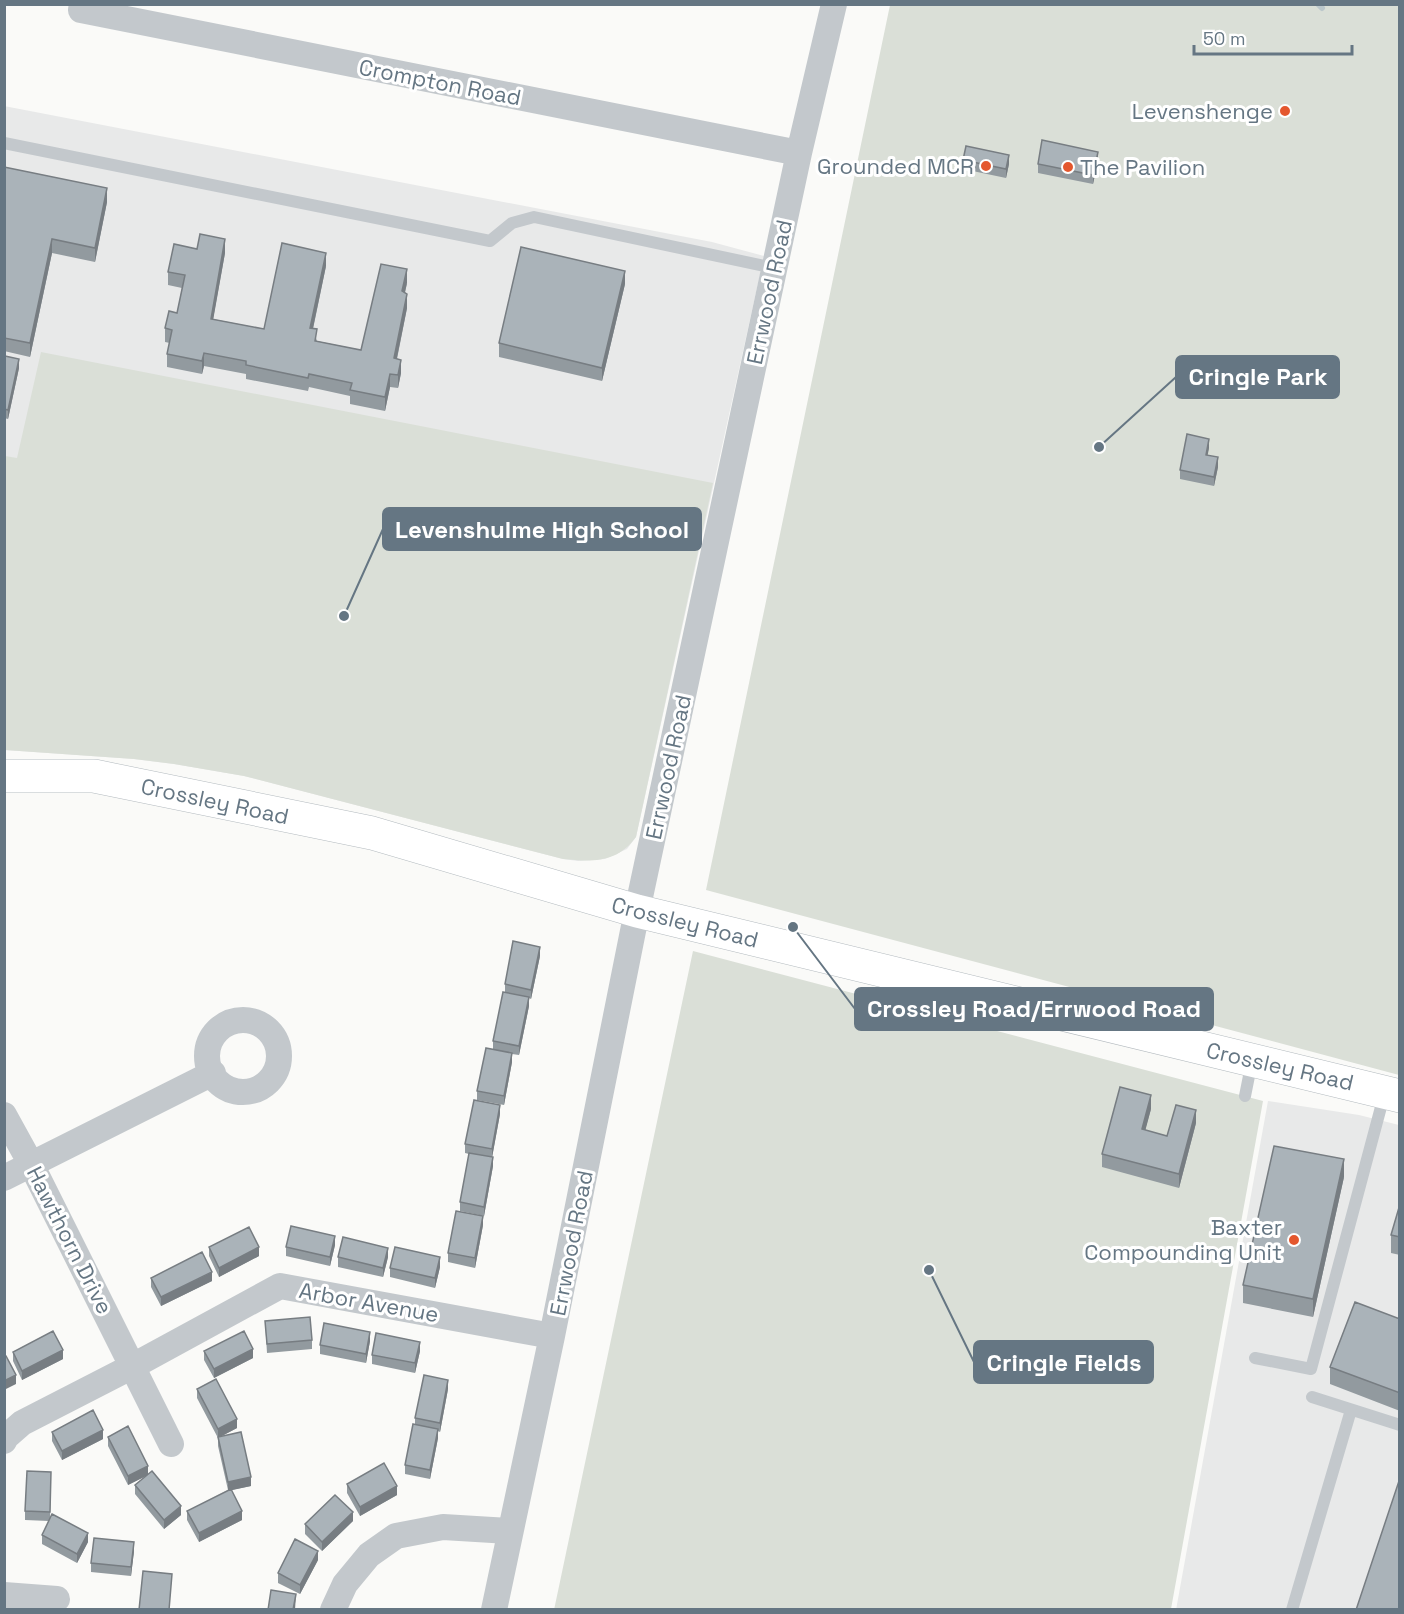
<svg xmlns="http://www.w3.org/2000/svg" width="1404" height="1614" font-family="'Space Grotesk',sans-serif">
<rect width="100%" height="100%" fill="#fafaf8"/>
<!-- built -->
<path fill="#e8e9e9" d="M 4,106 L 712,242 L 764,256 L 636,837 L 627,849 L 605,859 L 578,861 L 563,859 L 244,776 L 174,764 L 134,759 L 5,750 Z
M 1268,1101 L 1359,1115 L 1399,1125 L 1399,1609 L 1176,1610 Z"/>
<!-- green -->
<path fill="#dadfd7" d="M 890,5 L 1399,5 L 1399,1075 L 706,890 Z
M 41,352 L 713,483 L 636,837 C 617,863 593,862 563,859 L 244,776 L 174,764 L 134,759 L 5,750 L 5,456 L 17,458 Z
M 693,951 L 1263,1101 L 1171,1609 L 554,1610 Z"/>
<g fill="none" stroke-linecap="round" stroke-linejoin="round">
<!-- stream -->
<path stroke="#bbc7cb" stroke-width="6" d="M 1318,4 L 1322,8"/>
<!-- secondary casing -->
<g stroke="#b3babf" stroke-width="34">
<path id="secondary" d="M 4,776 L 94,776 L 372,833 L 637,911 L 1400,1096"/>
</g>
<!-- lane -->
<path stroke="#c3c8cc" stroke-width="12" d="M 4,143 L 490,241 L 512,223 L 534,217 L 774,268
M 1245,1096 L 1252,1061
M 1255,1358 L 1311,1369 L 1385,1092
M 1312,1397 L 1400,1425
M 1292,1610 L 1351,1410"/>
<!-- street -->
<path stroke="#c3c8cc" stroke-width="26" d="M 82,4 L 81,10 L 799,153
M207 1056a36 36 0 1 1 72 0a36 36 0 1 1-72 0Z
M 4,1115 L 31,1164 L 171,1444
M 4,1178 L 213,1073
M 4,1441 L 6,1437 L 22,1423 L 133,1366 L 280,1286 L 552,1336
M 4,1595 L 57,1599
M 333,1610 L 345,1584 L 369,1555 L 396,1536 L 443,1527 L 509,1531
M 494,1610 L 552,1336 L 637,911 L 799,153 L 834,4"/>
<!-- secondary -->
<use href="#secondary" stroke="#fff" stroke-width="33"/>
</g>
<!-- wall -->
<path fill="#929a9f" d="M 963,160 L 1009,164 L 1006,178 L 963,169 Z
M 1098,161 L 1093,184 L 1038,173 L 1038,164 Z
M 4,167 L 107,202 L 95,262 L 52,253 L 30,357 L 4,351 Z
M 197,249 L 225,253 L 213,319 L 264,329 L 326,266 L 313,329 L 317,341 L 361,350 L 407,283 L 405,293 L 407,308 L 397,359 L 401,373 L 398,388 L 390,387 L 385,411 L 350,404 L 350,396 L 309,387 L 308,391 L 246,379 L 246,374 L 204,366 L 202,374 L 167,367 L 167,354 L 170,343 L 165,342 L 165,328 L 177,313 L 182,288 L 168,285 L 168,272 Z
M 625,284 L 602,381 L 499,357 L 499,343 Z
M 4,356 L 19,368 L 8,419 L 4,418 Z
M 1209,448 L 1207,455 L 1218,467 L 1214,486 L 1180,479 L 1180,470 Z
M 540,956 L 531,999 L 529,998 L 529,1006 L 519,1055 L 512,1054 L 512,1062 L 504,1105 L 477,1100 L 477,1091 L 493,1050 L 493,1041 L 505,992 L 505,984 Z
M 1151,1109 L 1145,1130 L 1167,1136 L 1196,1123 L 1179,1188 L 1102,1167 L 1102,1154 Z
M 500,1114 L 492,1157 L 493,1166 L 484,1216 L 460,1211 L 460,1202 L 469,1154 L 465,1153 L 465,1144 Z
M 1344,1177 L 1313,1317 L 1243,1303 L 1243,1285 Z
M 1400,1204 L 1400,1255 L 1391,1253 L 1391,1235 Z
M 483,1225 L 475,1268 L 448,1262 L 448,1253 Z
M 335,1245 L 330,1266 L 286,1256 L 286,1247 Z
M 209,1247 L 259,1256 L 219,1277 L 209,1256 Z
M 338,1257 L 388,1257 L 383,1277 L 338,1267 Z
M 440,1267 L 435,1288 L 390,1277 L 390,1268 Z
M 151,1278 L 212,1281 L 161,1306 L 151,1287 Z
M 1400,1319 L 1400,1411 L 1330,1384 L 1330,1367 Z
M 265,1321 L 312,1340 L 312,1349 L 267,1353 Z
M 370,1341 L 366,1363 L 320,1354 L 320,1345 Z
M 204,1351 L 253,1358 L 214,1378 L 204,1360 Z
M 420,1351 L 415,1373 L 372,1364 L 372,1355 Z
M 13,1352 L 63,1359 L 22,1380 L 13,1361 Z
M 197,1389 L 237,1428 L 220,1437 L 251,1486 L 231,1490 L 242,1520 L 199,1542 L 187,1520 L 187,1511 L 228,1490 L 218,1446 L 218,1438 L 197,1398 Z
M 448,1389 L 440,1432 L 438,1431 L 438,1438 L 430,1479 L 405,1474 L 405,1465 L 415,1425 L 415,1418 Z
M 52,1432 L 103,1439 L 62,1460 L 52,1441 Z
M 108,1437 L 148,1475 L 181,1515 L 164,1529 L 135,1494 L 135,1485 L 146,1476 L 128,1485 L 108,1446 Z
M 51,1481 L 50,1519 L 88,1542 L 77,1563 L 42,1544 L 42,1535 L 49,1521 L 25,1520 L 25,1511 Z
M 347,1484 L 397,1495 L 360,1516 L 347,1493 Z
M 353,1521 L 322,1551 L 305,1534 L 305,1524 Z
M 134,1551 L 131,1576 L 91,1572 L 91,1563 Z
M 318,1560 L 300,1594 L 278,1583 L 278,1573 Z"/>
<!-- shaded-wall -->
<path fill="#777d82" d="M 1098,152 L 1098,161 L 1093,184 L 1093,175 Z
M 1009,155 L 1009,164 L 1006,178 L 1006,169 Z
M 107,188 L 107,202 L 95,262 L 95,248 Z
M 52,239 L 52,253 L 30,357 L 30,343 Z
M 225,239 L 225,253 L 211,332 L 211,319 Z
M 326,253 L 326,266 L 310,342 L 310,328 Z
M 407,269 L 407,283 L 402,304 L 402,291 Z
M 625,271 L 625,284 L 602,381 L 602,368 Z
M 407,294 L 407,308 L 394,372 L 394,358 Z
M 204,353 L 204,366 L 202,374 L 202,361 Z
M 19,359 L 19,368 L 8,419 L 8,410 Z
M 401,360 L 401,373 L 398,388 L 398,375 Z
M 390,374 L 390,387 L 385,411 L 385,397 Z
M 1209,439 L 1209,448 L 1206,464 L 1206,455 Z
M 1218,457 L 1218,467 L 1214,486 L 1214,477 Z
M 540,947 L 540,956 L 531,999 L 531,990 Z
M 529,997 L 529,1006 L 519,1055 L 519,1046 Z
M 512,1053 L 512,1062 L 504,1105 L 504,1096 Z
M 1151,1095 L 1151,1109 L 1142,1143 L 1142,1129 Z
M 500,1105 L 500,1114 L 492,1158 L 492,1149 Z
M 1196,1110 L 1196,1123 L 1179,1188 L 1179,1174 Z
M 493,1157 L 493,1166 L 484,1216 L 484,1207 Z
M 1344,1159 L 1344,1177 L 1313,1317 L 1313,1299 Z
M 483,1216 L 483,1225 L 475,1268 L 475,1258 Z
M 335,1236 L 335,1245 L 330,1266 L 330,1257 Z
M 259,1247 L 259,1256 L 219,1277 L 219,1268 Z
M 388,1248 L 388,1257 L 383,1277 L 383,1268 Z
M 440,1257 L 440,1267 L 435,1288 L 435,1278 Z
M 212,1272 L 212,1281 L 161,1306 L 161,1297 Z
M 370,1332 L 370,1341 L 366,1363 L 366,1354 Z
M 420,1342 L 420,1351 L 415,1373 L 415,1363 Z
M 253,1349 L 253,1358 L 214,1378 L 214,1369 Z
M 63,1350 L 63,1359 L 22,1380 L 22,1371 Z
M 16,1375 L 16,1384 L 4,1390 L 4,1381 Z
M 448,1380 L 448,1389 L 440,1432 L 440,1423 Z
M 237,1419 L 237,1428 L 218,1438 L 218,1429 Z
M 438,1429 L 438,1438 L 430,1479 L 430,1470 Z
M 103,1430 L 103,1439 L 62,1460 L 62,1451 Z
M 148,1466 L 148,1475 L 128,1485 L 128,1476 Z
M 251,1477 L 251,1486 L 228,1491 L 228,1482 Z
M 397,1486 L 397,1495 L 360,1516 L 360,1507 Z
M 181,1506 L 181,1515 L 164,1529 L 164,1520 Z
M 242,1511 L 242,1520 L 199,1542 L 199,1533 Z
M 353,1512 L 353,1521 L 322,1551 L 322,1542 Z
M 88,1533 L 88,1542 L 77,1563 L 77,1554 Z
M 134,1542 L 134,1551 L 131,1576 L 131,1567 Z
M 318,1551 L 318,1560 L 300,1594 L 300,1585 Z
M 296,1594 L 295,1610 L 293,1610 Z"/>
<!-- building -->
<path fill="#aab3b9" stroke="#777d82" stroke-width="1.5" d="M 1042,140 L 1098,152 L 1093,175 L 1038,164 Z
M 966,146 L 1009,155 L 1006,169 L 963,160 Z
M 4,167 L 107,188 L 95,248 L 52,239 L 30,343 L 4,338 Z
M 200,234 L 225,239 L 211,319 L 264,329 L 282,243 L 326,253 L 310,328 L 317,329 L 315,341 L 361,350 L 381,264 L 407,269 L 402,291 L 407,294 L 394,358 L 401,360 L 398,375 L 390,374 L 385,397 L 350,390 L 352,383 L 309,374 L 308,378 L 246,365 L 246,361 L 204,353 L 202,361 L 167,354 L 172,330 L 165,328 L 169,311 L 177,313 L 185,275 L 168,272 L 174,244 L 197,249 Z
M 521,247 L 625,271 L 602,368 L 499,343 Z
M 5,356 L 19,359 L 8,410 L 4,409 Z
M 1187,434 L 1209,439 L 1206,455 L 1218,457 L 1214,477 L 1180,470 Z
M 513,941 L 540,947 L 531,990 L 505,984 Z
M 503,992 L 529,997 L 519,1046 L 493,1041 Z
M 486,1048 L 512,1053 L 504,1096 L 477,1091 Z
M 1120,1087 L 1151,1095 L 1142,1129 L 1167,1136 L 1176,1105 L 1196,1110 L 1179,1174 L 1102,1154 Z
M 474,1100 L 500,1105 L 492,1149 L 465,1144 Z
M 1274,1146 L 1344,1159 L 1313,1299 L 1243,1285 Z
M 469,1153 L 493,1157 L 484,1207 L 460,1202 Z
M 1400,1204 L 1400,1237 L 1391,1235 Z
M 456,1211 L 483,1216 L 475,1258 L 448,1253 Z
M 291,1226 L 335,1236 L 330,1257 L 286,1247 Z
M 249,1227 L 259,1247 L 219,1268 L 209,1247 Z
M 343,1237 L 388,1248 L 383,1268 L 338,1257 Z
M 395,1247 L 440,1257 L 435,1278 L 390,1268 Z
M 202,1252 L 212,1272 L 161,1297 L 151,1278 Z
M 1355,1302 L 1400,1319 L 1400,1393 L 1330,1367 Z
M 310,1317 L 312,1340 L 267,1344 L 265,1321 Z
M 324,1323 L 370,1332 L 366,1354 L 320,1345 Z
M 53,1331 L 63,1350 L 22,1371 L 13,1352 Z
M 244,1331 L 253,1349 L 214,1369 L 204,1351 Z
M 376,1333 L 420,1342 L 415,1363 L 372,1355 Z
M 4,1356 L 6,1356 L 16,1375 L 4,1381 Z
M 424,1375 L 448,1380 L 440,1423 L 415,1418 Z
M 216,1379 L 237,1419 L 218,1429 L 197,1389 Z
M 93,1410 L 103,1430 L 62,1451 L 52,1432 Z
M 413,1424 L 438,1429 L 430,1470 L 405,1465 Z
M 128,1426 L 148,1466 L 128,1476 L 108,1437 Z
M 241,1432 L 251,1477 L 228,1482 L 218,1437 Z
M 384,1463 L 397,1486 L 360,1507 L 347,1484 Z
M 27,1471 L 51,1472 L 50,1512 L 25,1511 Z
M 152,1471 L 181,1506 L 164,1520 L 135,1485 Z
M 1400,1478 L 1400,1610 L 1356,1610 Z
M 231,1489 L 242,1511 L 199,1533 L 187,1511 Z
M 335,1495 L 353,1512 L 322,1542 L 305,1524 Z
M 52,1514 L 88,1533 L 77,1554 L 42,1535 Z
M 94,1538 L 134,1542 L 131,1567 L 91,1563 Z
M 295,1539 L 318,1551 L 300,1585 L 278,1573 Z
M 143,1571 L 172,1574 L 169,1610 L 139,1610 Z
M 271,1590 L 296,1594 L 293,1610 L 268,1610 Z"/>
<!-- markers -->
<g fill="#e4572e" stroke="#fff" stroke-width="2">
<circle cx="1285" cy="111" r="6"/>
<circle cx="986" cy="166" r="6"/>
<circle cx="1068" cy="167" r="6"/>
<circle cx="1294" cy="1240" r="6"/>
</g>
<g text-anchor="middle" stroke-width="6" stroke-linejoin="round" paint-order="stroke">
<!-- street labels -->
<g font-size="22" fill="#657683" stroke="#fff">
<text transform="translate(440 82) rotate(11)" y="8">Crompton Road</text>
<text transform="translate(769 292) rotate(-78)" y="8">Errwood Road</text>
<text transform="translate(668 767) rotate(-78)" y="8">Errwood Road</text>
<text transform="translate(215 801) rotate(12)" y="8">Crossley Road</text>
<text transform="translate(685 922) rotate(14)" y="8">Crossley Road</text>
<text transform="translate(1280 1066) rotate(13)" y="8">Crossley Road</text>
<text transform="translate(70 1240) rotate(63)" y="8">Hawthorn Drive</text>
<text transform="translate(571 1243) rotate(-79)" y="8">Errwood Road</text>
<text transform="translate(369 1302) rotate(10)" y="8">Arbor Avenue</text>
</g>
<!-- poi labels -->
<g font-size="22" fill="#657683" stroke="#fff" text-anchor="end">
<text x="1273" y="119">Levenshenge</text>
<text x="974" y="174">Grounded MCR</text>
<text x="1080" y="175" text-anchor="start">The Pavilion</text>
<text x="1282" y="1235">Baxter<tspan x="1282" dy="25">Compounding Unit</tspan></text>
</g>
</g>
<!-- callouts -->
<path fill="none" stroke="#657683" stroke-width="2" d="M1099 447L1176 377M344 616L383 529M793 927L855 1009M929 1270L974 1362"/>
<g fill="#657683" stroke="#fff" stroke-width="2">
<circle cx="1099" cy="447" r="6"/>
<circle cx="344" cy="616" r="6"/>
<circle cx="793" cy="927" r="6"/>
<circle cx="929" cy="1270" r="6"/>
</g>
<g fill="#657683" stroke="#657683" stroke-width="2">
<rect x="1176" y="356" width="163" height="42" rx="6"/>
<rect x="383" y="508" width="318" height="42" rx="6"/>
<rect x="855" y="988" width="358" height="42" rx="6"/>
<rect x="974" y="1341" width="179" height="42" rx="6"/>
</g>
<g font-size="24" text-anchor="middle" font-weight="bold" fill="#fff">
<text x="1258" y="385">Cringle Park</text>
<text x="542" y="538">Levenshulme High School</text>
<text x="1034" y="1017">Crossley Road/Errwood Road</text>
<text x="1064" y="1371">Cringle Fields</text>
</g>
<!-- border -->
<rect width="1404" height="1614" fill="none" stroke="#657683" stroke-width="12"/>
<!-- scale -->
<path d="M1194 45v9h158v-9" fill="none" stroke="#657683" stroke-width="3"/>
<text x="1203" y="45" font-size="18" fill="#657683" stroke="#ffffff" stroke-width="4.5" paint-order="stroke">50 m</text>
</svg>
